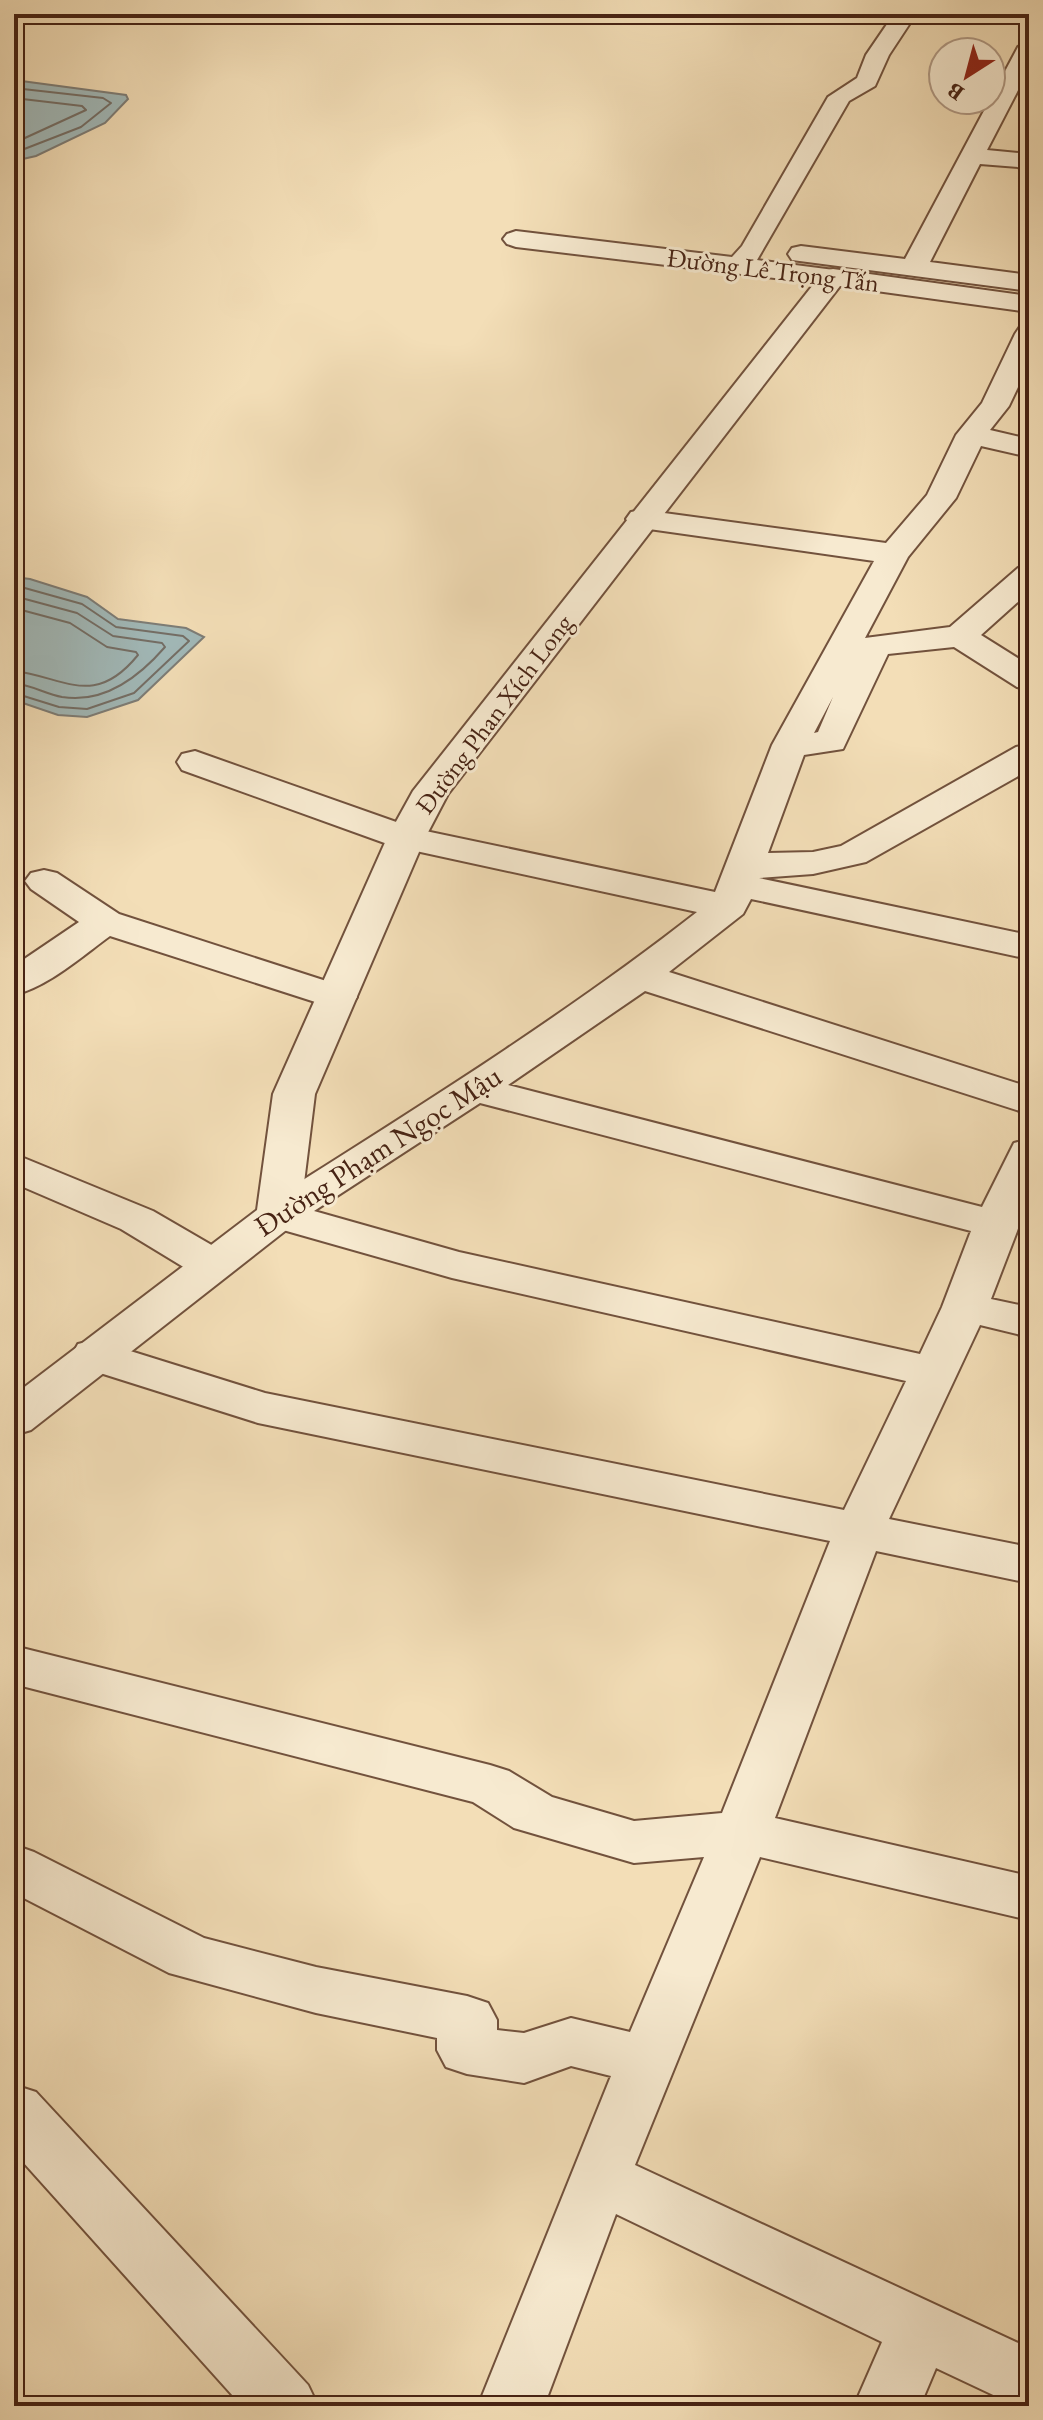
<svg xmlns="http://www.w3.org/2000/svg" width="1043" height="2420" font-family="'EB Garamond',serif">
<rect width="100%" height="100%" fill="#f3deb7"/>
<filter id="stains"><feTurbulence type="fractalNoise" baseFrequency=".0025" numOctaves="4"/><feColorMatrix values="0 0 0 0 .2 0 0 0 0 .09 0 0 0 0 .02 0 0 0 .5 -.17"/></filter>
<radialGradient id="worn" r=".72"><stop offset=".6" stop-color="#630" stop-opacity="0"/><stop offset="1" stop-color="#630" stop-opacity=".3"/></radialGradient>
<!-- water -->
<path fill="#a1b9b9" stroke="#7d7d77" stroke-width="2" d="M 14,80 L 126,95 L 128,99 L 105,123 L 36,156 L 14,161 Z
M 14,577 L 30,579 L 87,597 L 118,619 L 186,628 L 204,637 L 138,700 L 87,717 L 58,715 L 14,700 Z"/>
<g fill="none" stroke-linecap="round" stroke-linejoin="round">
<!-- shore -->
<path stroke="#746e66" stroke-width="2" d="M 14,88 L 103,98 L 111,103 L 81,127 L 14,153
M 14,98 L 82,106 L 86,110 L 14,143
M 14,585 L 82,604 L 116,627 L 183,636 L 189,641 L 134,693 L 87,709 L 59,707 L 14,693
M 14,596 L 77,613 L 113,636 L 162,643 L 165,647 C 139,677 105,704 62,697 C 46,694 31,685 14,683
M 14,608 L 70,623 L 107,647 L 136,652 L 138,655 C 94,709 65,677 14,671"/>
<!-- minor casing -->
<g stroke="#72523d" stroke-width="4">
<path id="minor" d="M 894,14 L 916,14 L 889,55 L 875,86 L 849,101 L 757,260 L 842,271 L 846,277 L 842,283 L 833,285 L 516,247 L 507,244 L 503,239 L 507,234 L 516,231 L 732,257 L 742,246 L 828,97 L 857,78 L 866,55 Z
M 1029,40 L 1029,69 L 987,150 L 1029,154 L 1029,168 L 980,164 L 930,262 L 1029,275 L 1029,291 L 792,260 L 788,254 L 792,248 L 801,246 L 905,259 L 1018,47 Z
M 1029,326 L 1029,364 L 1009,406 L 990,430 L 1029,439 L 1029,457 L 981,446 L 956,498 L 908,557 L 865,638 L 950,627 L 1018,568 L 1029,565 L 1029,592 L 981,635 L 1029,665 L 1029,690 L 1017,687 L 954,647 L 888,654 L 843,749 L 804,755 L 768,853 L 813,852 L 841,846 L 1016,747 L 1029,744 L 1029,770 L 866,862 L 813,874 L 759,878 L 1029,935 L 1029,959 L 751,899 L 743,914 L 669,972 L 1029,1087 L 1029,1114 L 645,991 L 508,1085 L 982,1207 L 1014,1143 L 1029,1139 L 1029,1200 L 991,1299 L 1029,1307 L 1029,1337 L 980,1325 L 889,1519 L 1029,1547 L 1029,1583 L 876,1551 L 775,1818 L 1029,1876 L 1029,1920 L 760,1857 L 635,2165 L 1029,2348 L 1029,2406 L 1006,2401 L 936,2368 L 920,2406 L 854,2406 L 882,2342 L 616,2214 L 544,2406 L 478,2406 L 611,2076 L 571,2066 L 524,2083 L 467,2074 L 446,2067 L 437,2050 L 437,2038 L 316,2013 L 169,1973 L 14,1893 L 14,1845 L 34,1852 L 204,1938 L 316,1967 L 467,1996 L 488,2003 L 497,2020 L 497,2030 L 524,2033 L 571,2018 L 630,2032 L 704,1857 L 634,1863 L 514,1828 L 473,1802 L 14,1684 L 14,1646 L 490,1765 L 509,1771 L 552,1797 L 634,1821 L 722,1813 L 830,1541 L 258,1423 L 78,1366 L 72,1355 L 78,1344 L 95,1340 L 265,1393 L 844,1510 L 906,1381 L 452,1278 L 262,1224 L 256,1215 L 262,1206 C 410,1112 559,1020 697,912 L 393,846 L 182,770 L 177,762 L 182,754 L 195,751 L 416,829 L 715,892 L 772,745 L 874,561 L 642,528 L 631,526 L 626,519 L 631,512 L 642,510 L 886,543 L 927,495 L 956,435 L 982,403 L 1015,334 L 1019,328 ZM 833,697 L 818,732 L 814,733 ZM 480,1103 L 971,1231 L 942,1307 L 920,1354 L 459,1252 L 314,1211 Z
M 44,870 L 57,873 L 119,914 L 351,989 L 357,997 L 351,1005 L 337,1009 L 110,936 C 81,957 49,986 14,995 L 14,966 L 79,922 L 31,889 L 25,881 L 31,873 Z
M 14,1154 L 153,1211 L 227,1254 L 234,1264 L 227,1274 L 211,1278 L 195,1274 L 121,1229 L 14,1183 Z
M 14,2085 L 36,2092 L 308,2385 L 318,2406 L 242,2406 L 14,2152 Z"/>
</g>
<!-- tertiary casing -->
<g stroke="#72523d" stroke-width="4">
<path id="tertiary" d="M 833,269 L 1029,296 L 1029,312 L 840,286 L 448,794 L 425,838 L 315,1094 L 300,1215 L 294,1224 L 31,1430 L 14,1435 L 14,1395 L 257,1210 L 273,1094 L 387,838 L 413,791 L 824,271 Z"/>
</g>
<!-- minor -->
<use href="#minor" fill="#f7ead0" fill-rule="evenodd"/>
<!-- tertiary -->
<use href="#tertiary" fill="#f7ead0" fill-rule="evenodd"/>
</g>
<g text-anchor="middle" stroke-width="6" stroke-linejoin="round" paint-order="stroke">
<!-- far-street labels -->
<g font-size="26" fill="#472314" stroke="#f7ead0">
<text transform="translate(773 270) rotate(7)" y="9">Đường Lê Trọng Tấn</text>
<text transform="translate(494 714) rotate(-53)" y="9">Đường Phan Xích Long</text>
</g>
<!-- street labels -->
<g font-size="30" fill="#472314" stroke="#f7ead0">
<text transform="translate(378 1151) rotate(-33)" y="10">Đường Phạm Ngọc Mậu</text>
</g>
</g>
<!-- margin -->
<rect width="1043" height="2420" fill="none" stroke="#f3deb7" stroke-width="48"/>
<rect x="16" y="16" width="1011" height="2388" fill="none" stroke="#472314" stroke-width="4"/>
<rect x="24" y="24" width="995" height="2372" fill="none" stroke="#472314" stroke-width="2"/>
<!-- north arrow -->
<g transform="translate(967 76) rotate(216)"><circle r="38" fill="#f7ead0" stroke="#b19a85" stroke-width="2"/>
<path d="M0-6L14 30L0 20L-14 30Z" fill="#8f2418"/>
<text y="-12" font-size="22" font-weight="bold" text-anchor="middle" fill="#472314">B</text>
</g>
<rect width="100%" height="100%" filter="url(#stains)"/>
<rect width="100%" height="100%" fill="url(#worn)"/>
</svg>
